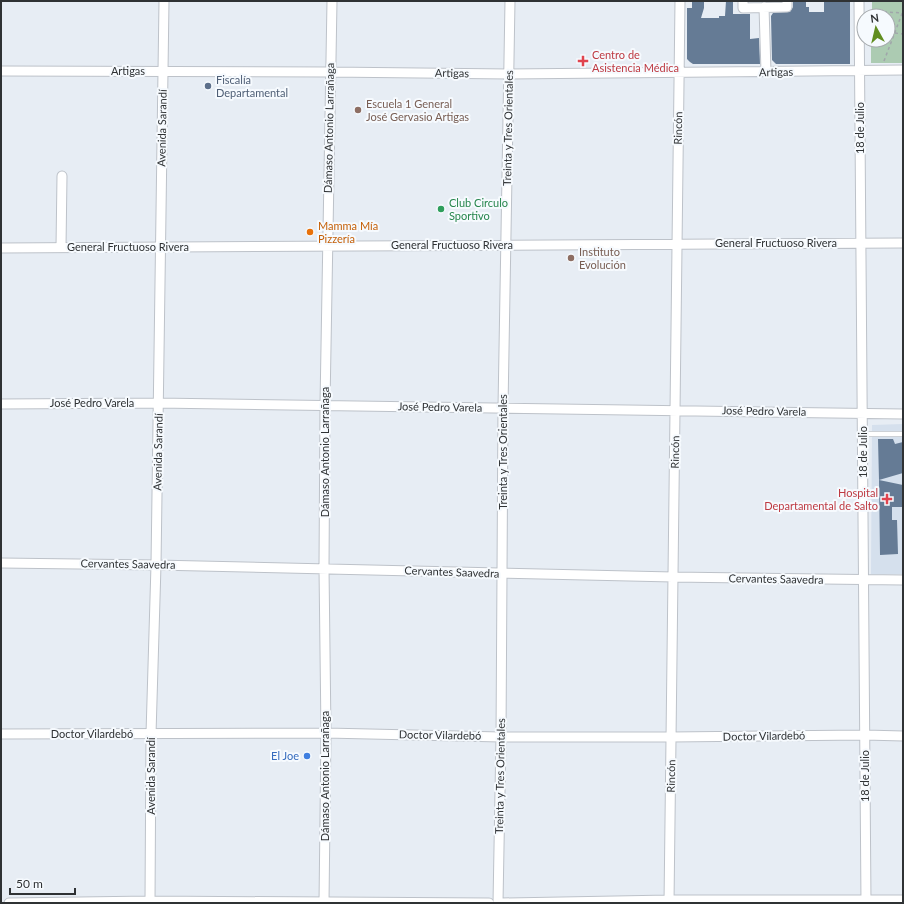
<svg xmlns="http://www.w3.org/2000/svg" width="904" height="904" font-family="Lato,sans-serif">
<rect width="100%" height="100%" fill="#e7edf4"/>
<!-- built -->
<path fill="#d5e0ed" d="M 903,424 L 903,574 L 871,574 L 872,425 Z"/>
<!-- green -->
<path fill="#accbb2" d="M 872,1 L 903,1 L 903,63 L 871,63 L 871,40 L 888,40 L 888,16 L 872,16 Z"/>
<!-- building -->
<path fill="#657b95" d="M 692,1 L 704,1 L 704,8 L 701,18 L 719,18 L 719,16 L 725,16 L 726,1 L 733,1 L 733,14 L 750,14 L 750,39 L 759,38 L 760,64 L 693,64 L 690,62 L 687,59 L 687,8 L 692,8 Z
M 793,1 L 806,1 L 806,7 L 809,7 L 809,12 L 824,12 L 824,1 L 850,1 L 850,64 L 776,64 L 772,60 L 771,16 L 773,13 L 790,12 L 793,7 Z
M 878,439 L 893,439 L 895,444 L 903,442 L 903,473 L 879,480 Z
M 879,480 L 903,485 L 903,507 L 892,507 L 892,520 L 897,520 L 898,554 L 880,555 Z"/>
<g fill="none" stroke-linecap="round" stroke-linejoin="round">
<!-- service casing -->
<g stroke="#bdc2c9" stroke-width="6">
<path id="service" d="M 863,434 L 903,434"/>
</g>
<!-- minor casing -->
<g stroke="#bdc2c9" stroke-width="11">
<path id="minor" d="M 743,1 L 743,8 L 787,7 L 787,1
M 859,1 L 866,903
M 764,7 L 766,72
M 1,71 L 330,72 L 509,74 L 903,70
M 61,247 L 62,176
M 1,248 L 903,243
M 1,404 L 158,403 L 903,414
M 1,563 L 156,565 L 673,577 L 903,580
M 1,734 L 326,733 L 501,737 L 671,737 L 865,735 L 903,736
M 9,903 L 150,901 L 489,903
M 150,903 L 151,734 L 156,565 L 164,1
M 324,903 L 326,733 L 324,568 L 325,405 L 332,1
M 498,903 L 501,737 L 503,408 L 510,1
M 502,903 L 669,900 L 903,900
M 669,903 L 680,1"/>
</g>
<!-- path -->
<path stroke="#a0a5aa" stroke-width="1.5" stroke-dasharray="3 3" stroke-linecap="butt" d="M 872,11 L 902,13
M 895,33 L 903,34
M 884,61 L 903,11"/>
<!-- service -->
<use href="#service" stroke="#fff" stroke-width="4.5"/>
<!-- minor -->
<use href="#minor" stroke="#fff" stroke-width="9"/>
</g>
<!-- markers -->
<g fill="#e0444e" stroke="#f6fafe" stroke-width="1.5">
<path d="M581 55h4v4h4v4h-4v4h-4v-4h-4v-4h4z"/>
<path d="M885 493h4v4h4v4h-4v4h-4v-4h-4v-4h4z"/>
</g>
<circle fill="#5c6f8a" stroke="#f6fafe" stroke-width="1.5" cx="208" cy="86" r="4"/>
<g fill="#8d6e63" stroke="#f6fafe" stroke-width="1.5">
<circle cx="358" cy="110" r="4"/>
<circle cx="571" cy="258" r="4"/>
</g>
<circle fill="#2e9e5b" stroke="#f6fafe" stroke-width="1.5" cx="441" cy="209" r="4"/>
<circle fill="#e8710a" stroke="#f6fafe" stroke-width="1.5" cx="310" cy="232" r="4"/>
<circle fill="#3f7fe0" stroke="#f6fafe" stroke-width="1.5" cx="307" cy="756" r="4"/>
<g text-anchor="middle" stroke-width="4" stroke-linejoin="round" paint-order="stroke">
<!-- health labels -->
<g font-size="11" fill="#be3a42" stroke="#f6fafe" text-anchor="start">
<text x="592" y="59">Centro de<tspan x="592" dy="13">Asistencia Médica</tspan></text>
<text x="878" y="497" text-anchor="end">Hospital<tspan x="878" dy="13">Departamental de Salto</tspan></text>
</g>
<!-- street labels -->
<g font-size="11" fill="#2f3234" stroke="#f6fafe">
<text x="128" y="75">Artigas</text>
<text transform="translate(776 72) rotate(-1)" y="4">Artigas</text>
<text transform="translate(452 73) rotate(1)" y="4">Artigas</text>
<text transform="translate(162 128) rotate(-89)" y="4">Avenida Sarandí</text>
<text transform="translate(329 128) rotate(-89)" y="4">Dámaso Antonio Larrañaga</text>
<text transform="translate(508 128) rotate(-89)" y="4">Treinta y Tres Orientales</text>
<text transform="translate(678 128) rotate(-89)" y="4">Rincón</text>
<text transform="translate(860 128) rotate(-90)" y="4">18 de Julio</text>
<text x="776" y="247">General Fructuoso Rivera</text>
<text x="452" y="249">General Fructuoso Rivera</text>
<text x="128" y="251">General Fructuoso Rivera</text>
<text x="92" y="407">José Pedro Varela</text>
<text transform="translate(440 407) rotate(1)" y="4">José Pedro Varela</text>
<text transform="translate(764 411) rotate(1)" y="4">José Pedro Varela</text>
<text transform="translate(158 452) rotate(-89)" y="4">Avenida Sarandí</text>
<text transform="translate(325 452) rotate(-90)" y="4">Dámaso Antonio Larrañaga</text>
<text transform="translate(503 452) rotate(-90)" y="4">Treinta y Tres Orientales</text>
<text transform="translate(675 452) rotate(-89)" y="4">Rincón</text>
<text transform="translate(863 452) rotate(-90)" y="4">18 de Julio</text>
<text transform="translate(128 564) rotate(1)" y="4">Cervantes Saavedra</text>
<text transform="translate(452 572) rotate(2)" y="4">Cervantes Saavedra</text>
<text transform="translate(776 579) rotate(1)" y="4">Cervantes Saavedra</text>
<text x="92" y="738">Doctor Vilardebó</text>
<text transform="translate(440 735) rotate(1)" y="4">Doctor Vilardebó</text>
<text transform="translate(764 736) rotate(-1)" y="4">Doctor Vilardebó</text>
<text transform="translate(151 776) rotate(-90)" y="4">Avenida Sarandí</text>
<text transform="translate(325 776) rotate(-90)" y="4">Dámaso Antonio Larrañaga</text>
<text transform="translate(500 776) rotate(-89)" y="4">Treinta y Tres Orientales</text>
<text transform="translate(671 776) rotate(-89)" y="4">Rincón</text>
<text transform="translate(865 776) rotate(-90)" y="4">18 de Julio</text>
</g>
<!-- service labels -->
<g font-size="11" fill="#4e5e75" stroke="#f6fafe" text-anchor="start">
<text x="216" y="84">Fiscalía<tspan x="216" dy="13">Departamental</tspan></text>
</g>
<!-- education labels -->
<g font-size="11" fill="#785e54" stroke="#f6fafe" text-anchor="start">
<text x="366" y="108">Escuela 1 General<tspan x="366" dy="13">José Gervasio Artigas</tspan></text>
<text x="579" y="256">Instituto<tspan x="579" dy="13">Evolución</tspan></text>
</g>
<!-- leisure labels -->
<g font-size="11" fill="#27864d" stroke="#f6fafe" text-anchor="start">
<text x="449" y="207">Club Circulo<tspan x="449" dy="13">Sportivo</tspan></text>
</g>
<!-- food labels -->
<g font-size="11" fill="#c56008" stroke="#f6fafe" text-anchor="start">
<text x="318" y="230">Mamma Mía<tspan x="318" dy="13">Pizzería</tspan></text>
</g>
<!-- shop labels -->
<g font-size="11" fill="#366cbe" stroke="#f6fafe" text-anchor="end">
<text x="299" y="760">El Joe</text>
</g>
</g>
<!-- border -->
<rect width="904" height="904" fill="none" stroke="#2f3234" stroke-width="4"/>
<!-- north arrow -->
<g transform="translate(876 28) rotate(352)"><circle r="19" fill="#f6fafe" stroke="#a6aaad"/>
<path d="M0-3L7 15L0 10L-7 15Z" fill="#618e20"/>
<text y="-6" font-size="11" font-weight="bold" text-anchor="middle" fill="#2f3234">N</text>
</g>
<!-- scale -->
<path d="M10 888v6h65v-6" fill="none" stroke="#2f3234" stroke-width="2"/>
<text x="16" y="888" font-size="12" fill="#2f3234" stroke="#f6fafe" stroke-width="3" paint-order="stroke">50 m</text>
</svg>
